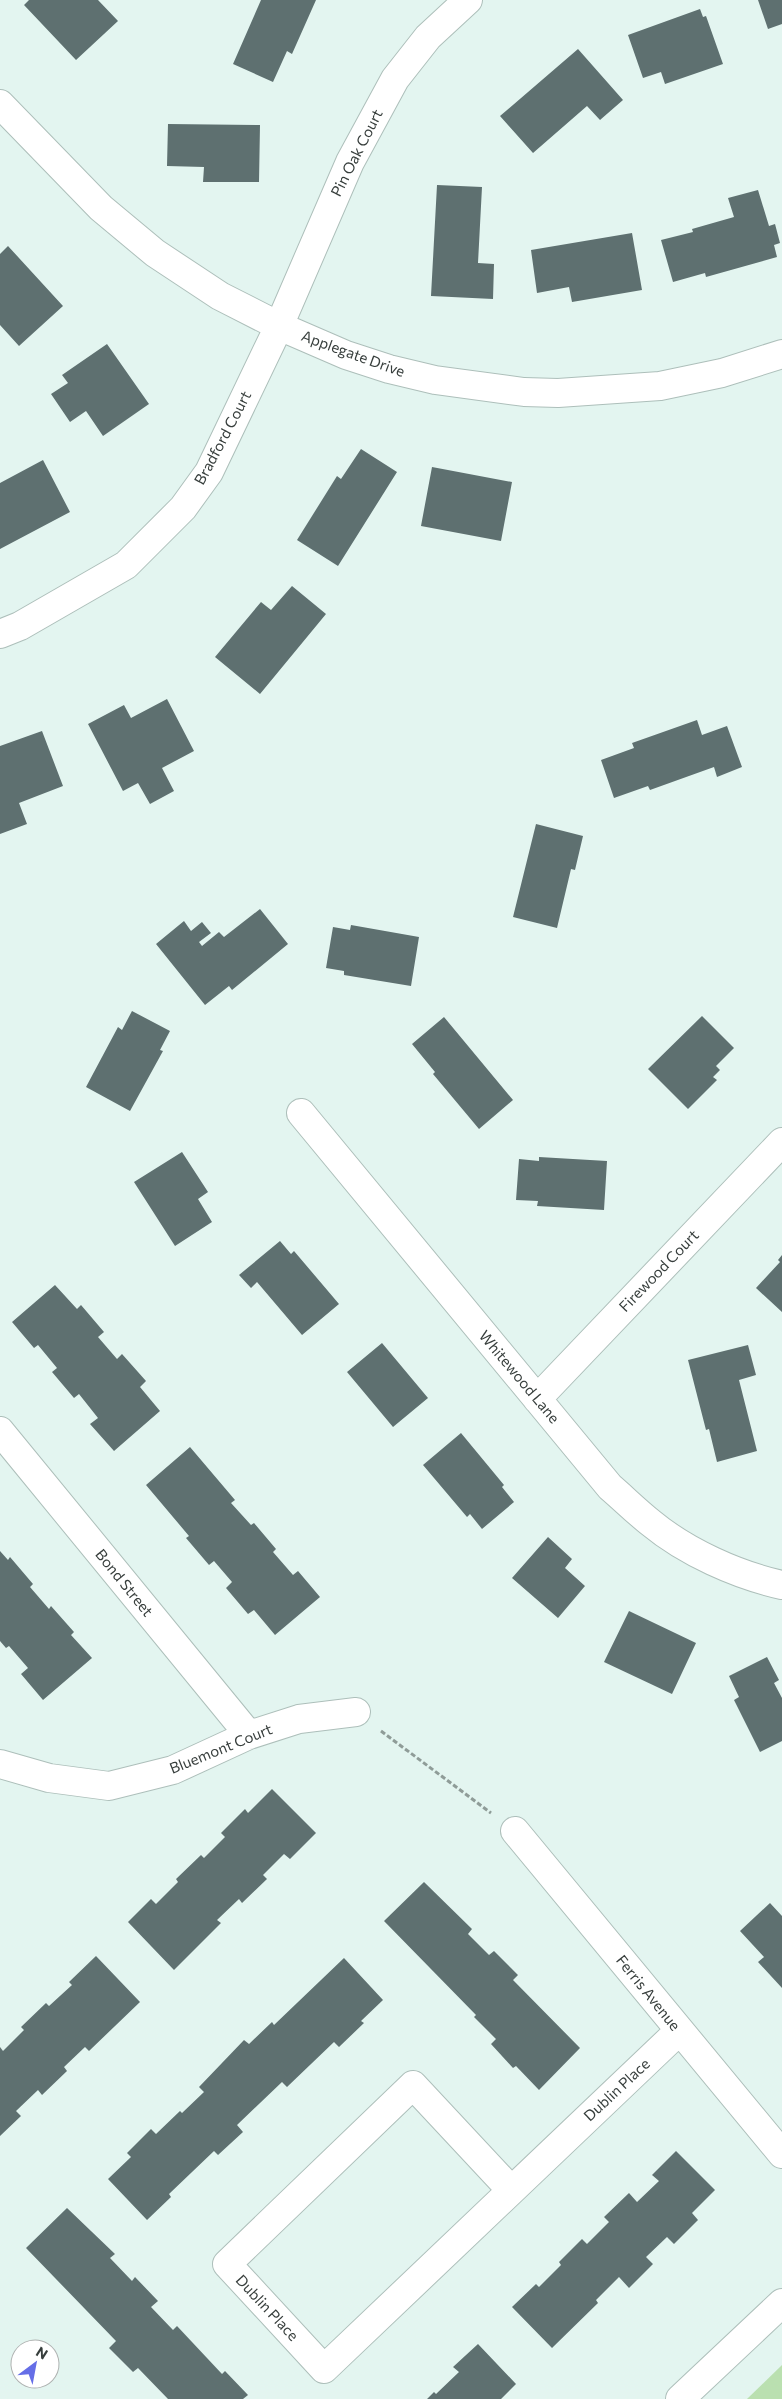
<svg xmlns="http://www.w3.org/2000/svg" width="782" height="2399" font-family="Commissioner,sans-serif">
<rect width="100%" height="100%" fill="#e3f5f0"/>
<!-- green -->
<path fill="#bae0b0" d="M 782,2365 L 782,2399 L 747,2399 Z"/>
<!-- building -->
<path fill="#5e7070" d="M 29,0 L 98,0 L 118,21 L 76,60 L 24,5 Z
M 261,0 L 316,0 L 292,54 L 287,51 L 273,82 L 233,64 Z
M 758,0 L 782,0 L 782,24 L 768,29 Z
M 700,9 L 703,17 L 706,16 L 723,64 L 665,84 L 661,72 L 643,78 L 628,35 Z
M 578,49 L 623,100 L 600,120 L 587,106 L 533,153 L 500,116 Z
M 168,124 L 260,125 L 259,182 L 203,182 L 204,167 L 167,166 Z
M 437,185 L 482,187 L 478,263 L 494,264 L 493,299 L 431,296 Z
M 758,190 L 769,226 L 775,224 L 780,243 L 774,245 L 777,257 L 706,277 L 705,273 L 673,282 L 661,240 L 693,232 L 692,229 L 734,217 L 728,198 Z
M 632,233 L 642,290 L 572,302 L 569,287 L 537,293 L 531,250 Z
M 8,246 L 63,306 L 19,346 L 0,325 L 0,254 Z
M 107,344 L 149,404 L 103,436 L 86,411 L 70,422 L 51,394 L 68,383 L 62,375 Z
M 361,449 L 397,472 L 338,566 L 297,540 L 337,476 L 341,479 Z
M 43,460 L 70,512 L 0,549 L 0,483 Z
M 432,467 L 512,482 L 501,541 L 421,526 Z
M 292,586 L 326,614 L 260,694 L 215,657 L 261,602 L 271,610 Z
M 167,699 L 194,751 L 162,768 L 174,791 L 150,804 L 138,783 L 123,791 L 88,724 L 124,705 L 131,718 Z
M 697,720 L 702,735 L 727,726 L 742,767 L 717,777 L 714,767 L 650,790 L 648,786 L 614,798 L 601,760 L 634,748 L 632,743 Z
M 42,731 L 63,786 L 19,803 L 27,824 L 0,834 L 0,746 Z
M 536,824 L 583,836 L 575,870 L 571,869 L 557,928 L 513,917 Z
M 260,909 L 288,944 L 232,990 L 229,986 L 205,1005 L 156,944 L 184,921 L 191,931 L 202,922 L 211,933 L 199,942 L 202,946 L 219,932 L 224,937 Z
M 351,925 L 419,937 L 411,986 L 344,975 L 344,971 L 326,968 L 333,927 L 350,930 Z
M 132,1011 L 170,1031 L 160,1050 L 163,1051 L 130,1111 L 86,1087 L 118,1027 L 122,1030 Z
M 702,1016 L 734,1048 L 716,1066 L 720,1070 L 713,1077 L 717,1080 L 688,1109 L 648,1069 Z
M 444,1017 L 513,1100 L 479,1129 L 433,1074 L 435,1072 L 412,1044 Z
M 182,1152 L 208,1192 L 198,1199 L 212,1222 L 175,1246 L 134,1182 Z
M 539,1157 L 607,1161 L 604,1210 L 537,1206 L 538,1201 L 516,1200 L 519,1159 L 539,1161 Z
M 280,1241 L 291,1254 L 294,1251 L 339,1304 L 302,1335 L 257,1282 L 251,1288 L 239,1275 Z
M 782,1255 L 782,1312 L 756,1288 L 780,1262 L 778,1260 Z
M 55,1285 L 77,1309 L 81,1305 L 104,1332 L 98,1337 L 117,1359 L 122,1354 L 146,1381 L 140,1387 L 160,1411 L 114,1451 L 90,1424 L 98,1418 L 79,1394 L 74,1398 L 52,1372 L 57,1368 L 38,1345 L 34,1348 L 12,1322 Z
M 382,1343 L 428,1398 L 393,1427 L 347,1372 Z
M 748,1345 L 756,1375 L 739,1380 L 757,1451 L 717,1462 L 709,1429 L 706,1430 L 688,1360 Z
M 461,1433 L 504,1485 L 502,1487 L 514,1502 L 482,1529 L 470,1514 L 467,1517 L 423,1465 Z
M 190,1447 L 235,1500 L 231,1503 L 251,1525 L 254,1523 L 276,1549 L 273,1552 L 293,1575 L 298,1571 L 320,1597 L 275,1635 L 254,1610 L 248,1614 L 226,1588 L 232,1582 L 214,1561 L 209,1565 L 186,1538 L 189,1536 L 146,1485 Z
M 548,1537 L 572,1559 L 565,1568 L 585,1586 L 558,1618 L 512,1578 Z
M 0,1551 L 8,1560 L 10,1557 L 33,1584 L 30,1587 L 49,1609 L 51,1606 L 74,1632 L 71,1635 L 92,1658 L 43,1700 L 21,1674 L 28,1668 L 9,1646 L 6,1648 L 0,1641 Z
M 629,1611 L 696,1643 L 672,1694 L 604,1662 Z
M 767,1657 L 779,1680 L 774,1683 L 782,1698 L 782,1741 L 760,1752 L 734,1700 L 739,1697 L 729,1676 Z
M 272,1789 L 316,1833 L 290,1859 L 284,1854 L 263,1875 L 267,1879 L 242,1903 L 239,1899 L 217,1920 L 221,1923 L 174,1970 L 128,1922 L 151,1899 L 156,1904 L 178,1882 L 176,1879 L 201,1855 L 204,1858 L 225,1837 L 221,1833 L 245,1809 L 248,1813 Z
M 424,1882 L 472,1929 L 468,1934 L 489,1955 L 494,1951 L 518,1975 L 513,1980 L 580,2048 L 539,2090 L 516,2066 L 513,2068 L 491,2044 L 496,2039 L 474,2017 L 476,2015 L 384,1921 Z
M 770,1903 L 782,1916 L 782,1988 L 758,1962 L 764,1957 L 740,1931 Z
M 96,1956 L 140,2002 L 89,2051 L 85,2047 L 64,2067 L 67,2071 L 42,2095 L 38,2090 L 16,2111 L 21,2116 L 0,2136 L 0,2047 L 3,2051 L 24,2030 L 21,2027 L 46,2003 L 49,2006 L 72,1985 L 69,1982 Z
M 344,1958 L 383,2000 L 361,2021 L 364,2023 L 339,2047 L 334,2042 L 287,2087 L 282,2082 L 237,2125 L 243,2132 L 218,2155 L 214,2151 L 169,2194 L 171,2197 L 147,2220 L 108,2179 L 131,2157 L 127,2153 L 151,2129 L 156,2134 L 180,2111 L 182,2113 L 204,2092 L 199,2087 L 244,2040 L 249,2044 L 272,2022 L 274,2025 Z
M 676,2151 L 715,2190 L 692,2213 L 698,2220 L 674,2244 L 667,2237 L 646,2257 L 653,2264 L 629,2288 L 619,2277 L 596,2300 L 598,2303 L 552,2348 L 512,2307 L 536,2284 L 539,2287 L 561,2265 L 559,2262 L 582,2239 L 587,2244 L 609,2222 L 604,2217 L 629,2193 L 637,2202 L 659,2181 L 652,2175 Z
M 67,2208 L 115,2254 L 110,2258 L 132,2281 L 135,2277 L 158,2301 L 151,2307 L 173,2330 L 177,2326 L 222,2374 L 225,2371 L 248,2395 L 243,2399 L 168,2399 L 138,2368 L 133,2372 L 109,2348 L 116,2341 L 26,2248 Z
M 478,2344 L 516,2384 L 501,2399 L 427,2399 L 434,2392 L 436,2394 L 459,2372 L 453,2367 Z"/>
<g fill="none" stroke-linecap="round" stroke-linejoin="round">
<!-- minor casing -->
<g stroke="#adbfba" stroke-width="30">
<path id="minor" d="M 0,104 L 101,208 L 155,253 L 220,296 L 279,326 L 346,355 L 389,369 L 435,380 L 524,392 L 558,393 L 660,386 L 722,373 L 782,354
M 0,634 L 20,626 L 126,565 L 183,508 L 209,472 L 279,326 L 350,162 L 395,79 L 428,37 L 468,0
M 301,1113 L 610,1487 C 624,1499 637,1512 651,1523 C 686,1552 737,1575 782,1585
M 537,1399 L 782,1142
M 0,1431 L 249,1735
M 0,1764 L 49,1778 L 109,1786 L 173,1770 L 249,1735 L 299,1719 L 356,1712
M 515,1831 L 782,2154
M 511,2190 L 413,2085 L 227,2264 L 324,2369 L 679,2031"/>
</g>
<!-- secondary casing -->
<g stroke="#adbfba" stroke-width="30">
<path id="secondary" d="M 680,2399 L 782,2303"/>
</g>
<!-- path -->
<path stroke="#8f9c98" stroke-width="3" stroke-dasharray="5 2.5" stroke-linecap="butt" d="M 381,1731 L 491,1813"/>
<!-- minor -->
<use href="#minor" stroke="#fff" stroke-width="28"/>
<!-- secondary -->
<use href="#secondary" stroke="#fff" stroke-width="28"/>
</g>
<g text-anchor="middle" stroke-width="5" stroke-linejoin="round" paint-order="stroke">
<!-- street labels -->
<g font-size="15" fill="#373e3c" stroke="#fff">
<text transform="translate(357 153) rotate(-63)" y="5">Pin Oak Court</text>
<text transform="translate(353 354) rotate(20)" y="5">Applegate Drive</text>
<text transform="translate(223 438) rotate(-62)" y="5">Bradford Court</text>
<text transform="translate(659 1271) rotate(-46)" y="5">Firewood Court</text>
<text transform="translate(519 1377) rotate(50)" y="5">Whitewood Lane</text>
<text transform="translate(124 1583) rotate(51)" y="5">Bond Street</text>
<text transform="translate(221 1749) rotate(-22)" y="5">Bluemont Court</text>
<text transform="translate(648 1993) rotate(51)" y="5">Ferris Avenue</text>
<text transform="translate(617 2090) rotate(-43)" y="5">Dublin Place</text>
<text transform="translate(267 2308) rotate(47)" y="5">Dublin Place</text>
</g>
</g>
<!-- north arrow -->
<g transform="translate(35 2364) rotate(32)"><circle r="24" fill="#ffffff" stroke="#afb2b1"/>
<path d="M0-4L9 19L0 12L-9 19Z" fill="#656ee7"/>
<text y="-8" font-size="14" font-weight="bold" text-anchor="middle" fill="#373e3c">N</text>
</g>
</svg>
